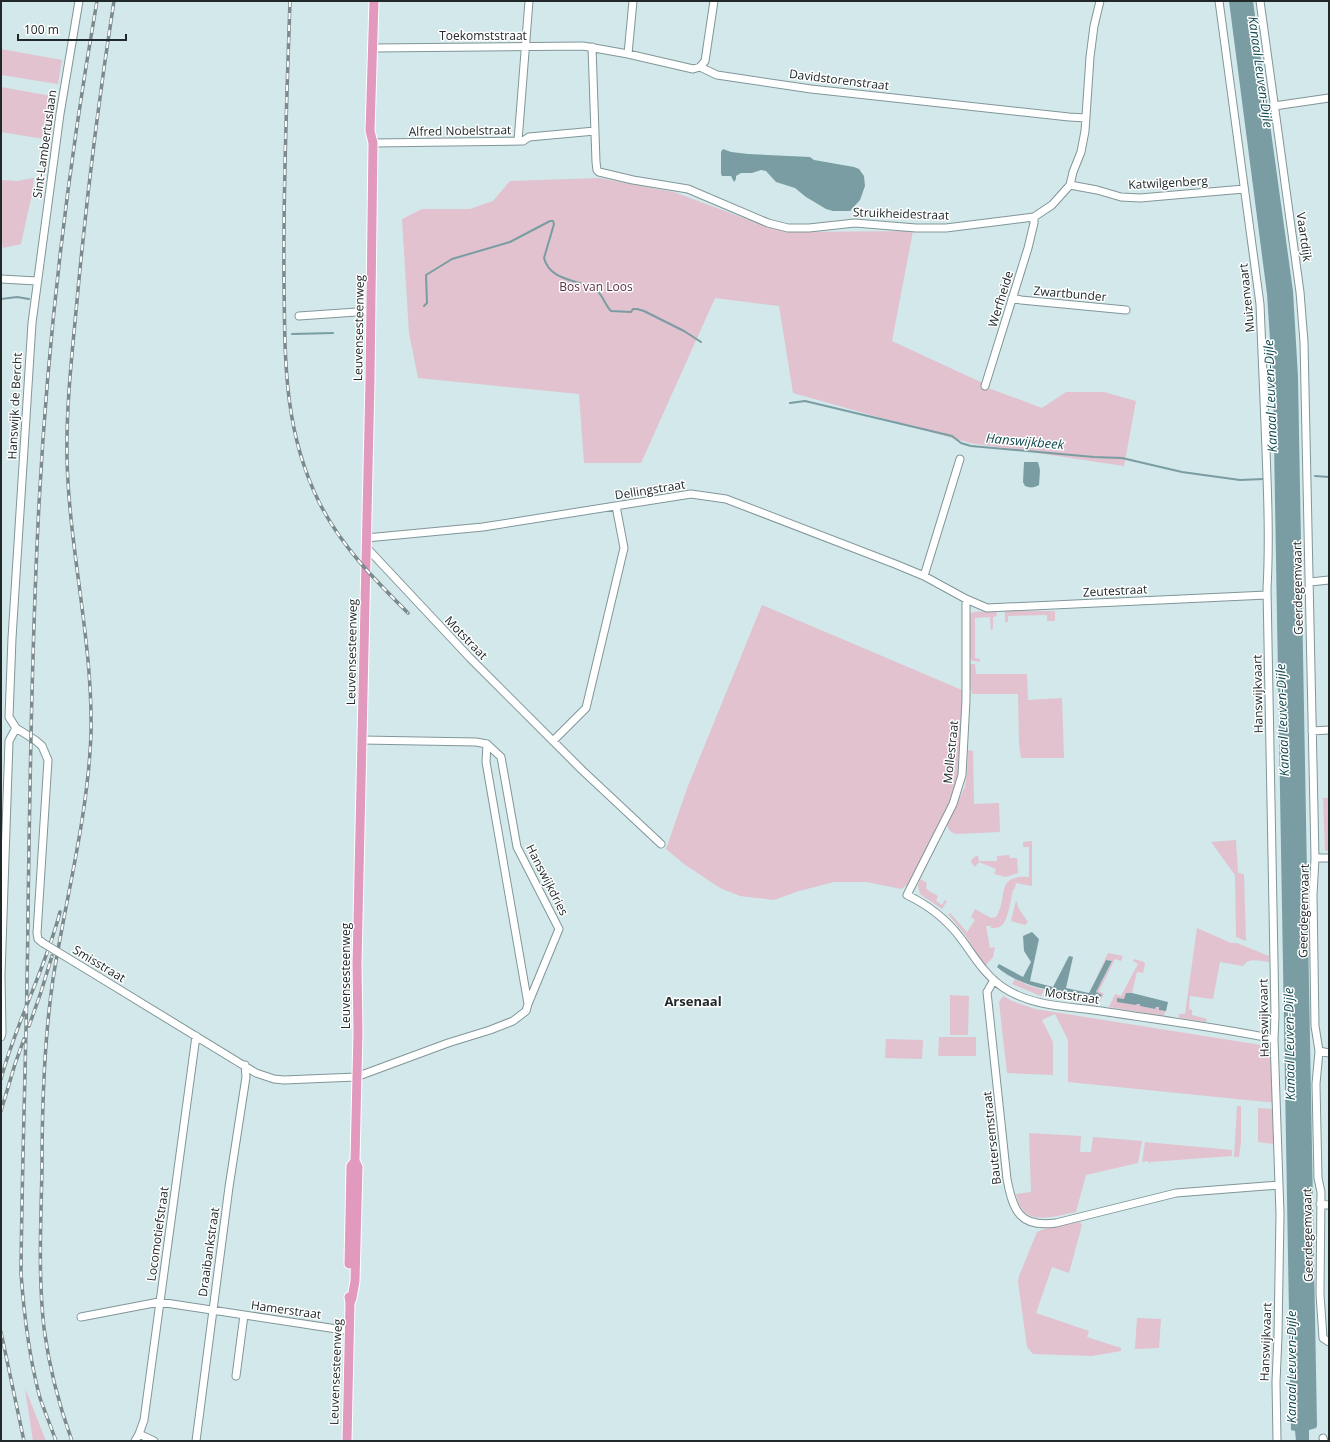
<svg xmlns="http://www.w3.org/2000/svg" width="1330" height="1442" font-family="'Open Sans',sans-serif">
<rect width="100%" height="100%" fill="#d2e8eb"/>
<!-- green -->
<path fill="#e1c2ce" d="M 1,49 L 62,60 L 58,84 L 1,75 Z
M 1,87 L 57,97 L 50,140 L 1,132 Z
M 34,178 L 32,194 L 21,244 L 3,248 L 1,237 L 1,180 L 17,181 Z
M 599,178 L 674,192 L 770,228 L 790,232 L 913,231 L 892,341 L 989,386 L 988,388 L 1042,408 L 1066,392 L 1104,392 L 1136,401 L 1124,466 L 970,443 L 793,393 L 779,306 L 715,298 L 641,463 L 584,463 L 579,394 L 418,378 L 409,333 L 402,219 L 422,209 L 470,209 L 493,201 L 510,181 Z
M 762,605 L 962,690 L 960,759 L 957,782 L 951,799 L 909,884 L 901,889 L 867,882 L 834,882 L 799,891 L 774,900 L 740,896 L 720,888 L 684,864 L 666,849 L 688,786 Z
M 996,611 L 997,616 L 993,617 L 993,628 L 991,631 L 990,617 L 975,618 L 975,658 L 980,659 L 980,662 L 969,660 L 969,615 L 973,612 Z
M 1005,611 L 1055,611 L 1055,621 L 1047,621 L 1047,615 L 1008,616 L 1008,622 L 1005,622 Z
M 968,664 L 975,664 L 976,674 L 1027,674 L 1028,700 L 1062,698 L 1064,758 L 1021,758 L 1019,743 L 1018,694 L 972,694 L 970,685 Z
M 970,750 L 973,751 L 974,804 L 999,803 L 1000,832 L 956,834 C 950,832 948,830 947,823 L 965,787 L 967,772 L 968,751 Z
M 1323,798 L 1329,798 L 1329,851 L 1325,851 Z
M 1236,840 L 1238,873 L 1244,874 L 1246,941 L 1236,937 L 1235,875 L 1211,842 Z
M 1032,841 L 1032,886 L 1016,883 L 1015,888 L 1013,890 C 1011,898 1008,922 1001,926 C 998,928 994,928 991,928 L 991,926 L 986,926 L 990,948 L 995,947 L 993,957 L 985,966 L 965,935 L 948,914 L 950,913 L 967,932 L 975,920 L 971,917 L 975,909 L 991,918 L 996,917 C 1009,897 994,875 1029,877 L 1029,847 L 1023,847 L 1023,842 Z
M 1009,855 L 1010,858 L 1017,858 L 1018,873 L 1006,877 L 994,874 L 996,869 L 979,862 L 975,867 L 971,862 L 972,859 L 976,856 L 978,856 L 979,861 L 997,861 L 997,856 Z
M 920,879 L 927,883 L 926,888 L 929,891 L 938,896 L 936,901 L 942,905 L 945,900 L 947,901 L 942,909 L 920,894 L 918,886 Z
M 1016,900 L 1019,909 L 1028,922 L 1025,925 L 1011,921 Z
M 1197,928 L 1231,943 L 1237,943 L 1269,956 L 1269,962 C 1260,961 1248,957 1243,966 L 1220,962 L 1213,999 L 1190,996 L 1189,1009 L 1192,1010 L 1192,1015 L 1207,1019 L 1206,1022 L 1179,1018 L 1179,1014 L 1185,1014 Z
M 1108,953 L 1123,956 L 1121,961 L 1115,959 L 1099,991 L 1104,994 L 1100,1001 L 1093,1005 L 1083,1003 L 1087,997 L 1099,999 L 1102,996 L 1096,992 L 1112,961 L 1106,960 L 1089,994 Z
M 1134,959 L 1144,962 L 1145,964 L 1143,973 L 1137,972 L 1132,993 L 1126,993 L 1136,1005 L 1136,1004 L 1140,1004 L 1140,1006 L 1155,1009 L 1156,1007 L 1159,1007 L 1159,1010 L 1166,1011 L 1163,1016 L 1109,1007 L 1115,994 L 1121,996 L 1138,964 L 1133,961 Z
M 1015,979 L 1027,985 L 1044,990 L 1041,996 L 1012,984 Z
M 1048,990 L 1083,996 L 1080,1002 L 1044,997 Z
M 950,995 L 969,996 L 968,1035 L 950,1035 Z
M 1003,996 L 1012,1001 L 1035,1009 L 1261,1045 L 1269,1049 L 1273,1053 L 1277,1103 L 1068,1082 L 1068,1040 L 1055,1014 L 1042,1020 L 1053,1042 L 1053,1075 L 1007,1073 L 999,1002 Z
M 939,1037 L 976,1037 L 976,1056 L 938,1056 Z
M 886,1039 L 923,1040 L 922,1059 L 885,1058 Z
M 1237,1106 L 1241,1106 L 1241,1142 L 1239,1157 L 1234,1157 Z
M 1258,1108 L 1272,1109 L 1274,1144 L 1258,1142 Z
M 1029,1133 L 1081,1136 L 1080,1152 L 1091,1152 L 1093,1137 L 1142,1141 L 1138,1163 L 1086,1175 L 1076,1212 C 1059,1215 1031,1226 1020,1206 C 1018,1202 1017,1198 1016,1194 L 1031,1192 Z
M 1145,1142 L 1232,1150 L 1232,1156 L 1150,1162 L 1150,1165 L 1148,1161 L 1142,1162 Z
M 1080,1222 L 1082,1225 L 1069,1273 L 1052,1267 L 1036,1313 L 1089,1331 L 1087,1337 L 1121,1348 L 1121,1351 L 1092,1356 L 1033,1354 L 1027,1347 L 1018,1282 L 1019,1276 L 1037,1232 C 1048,1226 1067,1225 1080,1222 Z
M 1137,1318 L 1161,1319 L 1159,1348 L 1135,1349 Z
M 25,1388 L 46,1441 L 33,1441 Z"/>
<!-- water -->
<path fill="#799da2" d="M 1229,1 L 1253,1 L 1293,291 L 1298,377 L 1317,1426 L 1316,1428 L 1309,1430 L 1309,1441 L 1296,1441 L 1295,1431 L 1291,1430 L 1273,385 L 1267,294 Z
M 723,149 L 731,152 L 748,154 L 810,157 L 814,160 L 854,167 L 859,169 L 864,176 L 865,186 L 860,200 L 850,211 L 833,211 L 826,209 L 806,197 L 795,188 L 776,182 L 766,171 L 761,170 L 752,173 L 741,173 L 736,176 L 736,179 L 734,182 L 731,176 L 722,176 L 721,174 L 721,152 Z
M 1024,462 L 1038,462 L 1040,470 L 1039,485 C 1034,488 1030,488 1025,486 L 1023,482 Z
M 1032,932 L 1039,939 L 1030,981 L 1053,987 L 1069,956 L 1073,957 L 1066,988 L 1089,993 L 1106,960 L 1112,961 L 1096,992 L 1102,995 L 1100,998 C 1092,999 1083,996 1075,995 C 1048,990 1019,986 997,967 L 999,964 L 1023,977 L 1031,962 L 1024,951 L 1023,936 Z
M 1126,993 L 1132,993 L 1168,1002 L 1166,1011 L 1159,1010 L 1159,1007 L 1156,1007 L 1155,1009 L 1140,1006 L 1140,1004 L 1137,1004 L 1136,1005 L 1117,1002 L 1117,998 L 1124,999 Z"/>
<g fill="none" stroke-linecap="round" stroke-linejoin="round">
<!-- stream -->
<path stroke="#799da2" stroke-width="2" d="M 1,299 L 17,297 L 29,299
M 424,306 L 427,303 L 426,275 L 452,259 L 510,242 L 550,221 L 553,221 L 554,224 L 544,258 C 550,282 580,279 596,290 C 603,295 605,305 611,311 L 631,312 L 633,309 L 637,309 L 644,311 L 684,331 L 701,342
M 292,334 L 333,333
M 790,403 L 805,401 L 952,436 L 961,443 L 971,446 L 1094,457 L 1122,458 L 1182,472 L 1240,480 L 1264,479
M 1315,476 L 1329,477"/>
<!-- minor casing -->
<g stroke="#809698" stroke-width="9">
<path id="minor" d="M 1219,1 L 1260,304 C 1262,344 1263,384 1265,424 C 1267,479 1270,534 1267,589 L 1275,1015 L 1274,1039 L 1280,1214 L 1278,1336 L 1276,1382 L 1277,1441
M 1260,1 L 1300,292 L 1304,342 L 1315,858 L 1313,895 L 1315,1026 L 1319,1051 L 1316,1084 L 1318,1178 L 1321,1192 L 1320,1294 L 1323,1338 L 1329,1342
M 592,47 L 596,162 L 597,170 L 599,172 L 633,180 L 688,189 L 768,223 L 788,228 L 809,228 L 855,223 L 916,228 L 946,228 L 1034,217 L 1052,205 L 1070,185 L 1073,172 L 1081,152 L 1085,131 L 1090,57 L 1094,26 L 1100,1
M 373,48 L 583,46 L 628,54 L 693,69 L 700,67 L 717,75 L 811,89 L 1069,117 L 1086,118
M 628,54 L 633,1
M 700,67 L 705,61 L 714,1
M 1274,106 L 1329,98
M 518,141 L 529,1
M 373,143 L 523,141 L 529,137 L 595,131
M 1070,185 L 1097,190 L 1121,197 L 1140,198 L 1244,189
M 1,279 L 37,281
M 1012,298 L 1021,300 L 1126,310
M 299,316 L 371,311
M 985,386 L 1028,248 L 1034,223 L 1034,217
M 366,538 L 483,527 L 691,494 L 726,499 L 895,564 L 924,576 L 966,599 L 987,608 L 1267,595
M 366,547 L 470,658 L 582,770 L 661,844
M 924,576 L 960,459
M 1310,582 L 1329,580
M 966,599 L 966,700 L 962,775 L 953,804 L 907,895 C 928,905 945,918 959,936 C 973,954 984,975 1004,988 C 1033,1007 1068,1006 1101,1011 C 1158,1020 1217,1027 1274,1039
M 1312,731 L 1329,730
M 362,740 L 476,742 L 487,744 L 486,762 L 528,1004 L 559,929 L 517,847 L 501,757 L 487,744
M 553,741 L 586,708 L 624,548 L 616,506
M 1315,858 L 1329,858
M 43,943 L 38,939 L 37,933 L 48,760 L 42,746 L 35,740 L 16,728 L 9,717 L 12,638 L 32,323 L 60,114 L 79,1
M 99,977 L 256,1073 L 274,1079 L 284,1080 L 356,1077 L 448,1043 L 490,1030 L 513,1021 L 526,1011 L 528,1004
M 994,980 L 987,992 L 1007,1179 C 1013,1211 1020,1228 1056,1223 L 1176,1193 L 1279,1185
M 1,1037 L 2,1033 L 1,975 L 9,741 L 16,728
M 1319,1051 L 1329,1053
M 1320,1204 L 1329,1205
M 81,1317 L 159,1302 L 350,1331
M 236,1376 L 244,1315
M 139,1434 L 154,1441
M 1323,1438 L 1324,1441
M 135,1441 L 139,1434 L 144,1420 L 196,1036
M 196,1441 L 229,1187 L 246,1077 L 245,1065"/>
</g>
<!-- major casing -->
<g stroke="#fff" stroke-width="11">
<path id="major" d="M 349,1264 L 351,1166 L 355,1161
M 350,1303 L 352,1298 L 355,1281 L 358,1167 L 355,1161 L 358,1032 L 357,964 L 370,380 L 373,143 L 370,131 L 374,1
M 347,1441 L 350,1303 L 349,1297"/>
</g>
<!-- minor -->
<use href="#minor" stroke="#fff" stroke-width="7"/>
<!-- major -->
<use href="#major" stroke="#e19abd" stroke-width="9"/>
<!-- rail casing -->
<g stroke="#7b8a8c" stroke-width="3.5">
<path id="rail" d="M 290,1 C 287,94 283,186 284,278 C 285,358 283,429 319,502 C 341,546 374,579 408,613
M 29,1026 L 41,992 L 52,956
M 1,1079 C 16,1022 45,970 60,912
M 1,1111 L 15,1064 L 24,1039
M 1,1332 L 24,1441
M 56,1441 C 51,1427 45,1412 40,1398 C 29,1357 24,1315 21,1273 C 22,1153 27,1034 28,914 C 30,777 32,641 39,504 C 48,335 68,167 97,1
M 72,1441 C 59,1405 49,1367 44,1328 C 38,1275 41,1221 42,1168 C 42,1104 44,1041 53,979 C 66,897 88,816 91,734 C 93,641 69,550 67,458 C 66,402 73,346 78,290 C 87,194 99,97 114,1"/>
</g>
<!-- rail -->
<use href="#rail" stroke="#fff" stroke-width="2" stroke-dasharray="6" stroke-linecap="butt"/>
<!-- minor-bridge casing -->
<g stroke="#809698" stroke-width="9" stroke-linecap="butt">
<path id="minor-bridge" d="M 43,943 L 99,977"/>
</g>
<!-- minor-bridge -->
<use href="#minor-bridge" stroke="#fff" stroke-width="7"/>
</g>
<g text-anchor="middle" stroke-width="3" stroke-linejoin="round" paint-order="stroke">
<!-- street labels -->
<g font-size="12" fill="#202829" stroke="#fff">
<text x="483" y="40">Toekomststraat</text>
<text transform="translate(839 80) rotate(7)" y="4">Davidstorenstraat</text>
<text transform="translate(460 131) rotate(-1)" y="4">Alfred Nobelstraat</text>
<text transform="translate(45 144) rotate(-82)" y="4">Sint-Lambertuslaan</text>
<text transform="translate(1168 183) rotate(-3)" y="4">Katwilgenberg</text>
<text transform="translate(901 214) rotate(2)" y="4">Struikheidestraat</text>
<text transform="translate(1304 237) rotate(82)" y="4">Vaartdijk</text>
<text transform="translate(1070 294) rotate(5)" y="4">Zwartbunder</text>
<text transform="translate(1247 298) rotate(-96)" y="4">Muizenvaart</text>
<text transform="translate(1001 299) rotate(-73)" y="4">Werfheide</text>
<text transform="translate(359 328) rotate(-89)" y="4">Leuvensesteenweg</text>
<text transform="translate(15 406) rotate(-87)" y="4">Hanswijk de Bercht</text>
<text transform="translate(650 490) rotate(-9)" y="4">Dellingstraat</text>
<text transform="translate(1298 588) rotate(-91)" y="4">Geerdegemvaart</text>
<text transform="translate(1115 591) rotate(-3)" y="4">Zeutestraat</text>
<text transform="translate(466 638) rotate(46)" y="4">Motstraat</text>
<text transform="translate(352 652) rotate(-89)" y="4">Leuvensesteenweg</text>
<text transform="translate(1258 694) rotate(-91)" y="4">Hanswijkvaart</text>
<text transform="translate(951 752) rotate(-84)" y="4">Mollestraat</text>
<text transform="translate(547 880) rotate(63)" y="4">Hanswijkdries</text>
<text transform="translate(1304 911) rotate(-89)" y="4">Geerdegemvaart</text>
<text transform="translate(99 964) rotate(31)" y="4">Smisstraat</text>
<text transform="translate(346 976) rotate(-90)" y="4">Leuvensesteenweg</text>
<text transform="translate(1072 996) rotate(8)" y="4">Motstraat</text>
<text transform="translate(1264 1018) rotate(-91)" y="4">Hanswijkvaart</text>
<text transform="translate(992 1138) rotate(-96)" y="4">Bautersemstraat</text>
<text transform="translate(158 1234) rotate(-82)" y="4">Locomotiefstraat</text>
<text transform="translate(1308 1235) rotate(-91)" y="4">Geerdegemvaart</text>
<text transform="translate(209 1252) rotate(-82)" y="4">Draaibankstraat</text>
<text transform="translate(286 1310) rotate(8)" y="4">Hamerstraat</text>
<text transform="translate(1266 1342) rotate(-88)" y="4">Hanswijkvaart</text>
<text transform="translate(336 1372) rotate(-88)" y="4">Leuvensesteenweg</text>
</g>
<!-- park labels -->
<g font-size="12" fill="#5a2e42" stroke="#fff">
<text x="596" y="291">Bos van Loos</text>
</g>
<!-- water labels -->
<g font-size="13" font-style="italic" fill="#114a50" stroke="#fff">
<text transform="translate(1261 72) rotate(82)" y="5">Kanaal Leuven-Dijle</text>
<text transform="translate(1270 396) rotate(-92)" y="5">Kanaal Leuven-Dijle</text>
<text transform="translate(1025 441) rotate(5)" y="5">Hanswijkbeek</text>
<text transform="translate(1282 720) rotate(-92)" y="5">Kanaal Leuven-Dijle</text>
<text transform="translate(1289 1044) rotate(-91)" y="5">Kanaal Leuven-Dijle</text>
<text transform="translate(1291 1367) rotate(-90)" y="5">Kanaal Leuven-Dijle</text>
</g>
<!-- neighbourhood labels -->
<g font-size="13" font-weight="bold" fill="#202829" stroke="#fff">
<text x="693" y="1006">Arsenaal</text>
</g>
</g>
<!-- border -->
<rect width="1330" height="1442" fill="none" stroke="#202829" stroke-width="4"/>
<!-- scale -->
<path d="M18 34v6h108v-6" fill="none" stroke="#202829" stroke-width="2"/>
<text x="24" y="34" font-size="12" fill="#202829" stroke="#ffffff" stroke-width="3" paint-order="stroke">100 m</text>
</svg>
